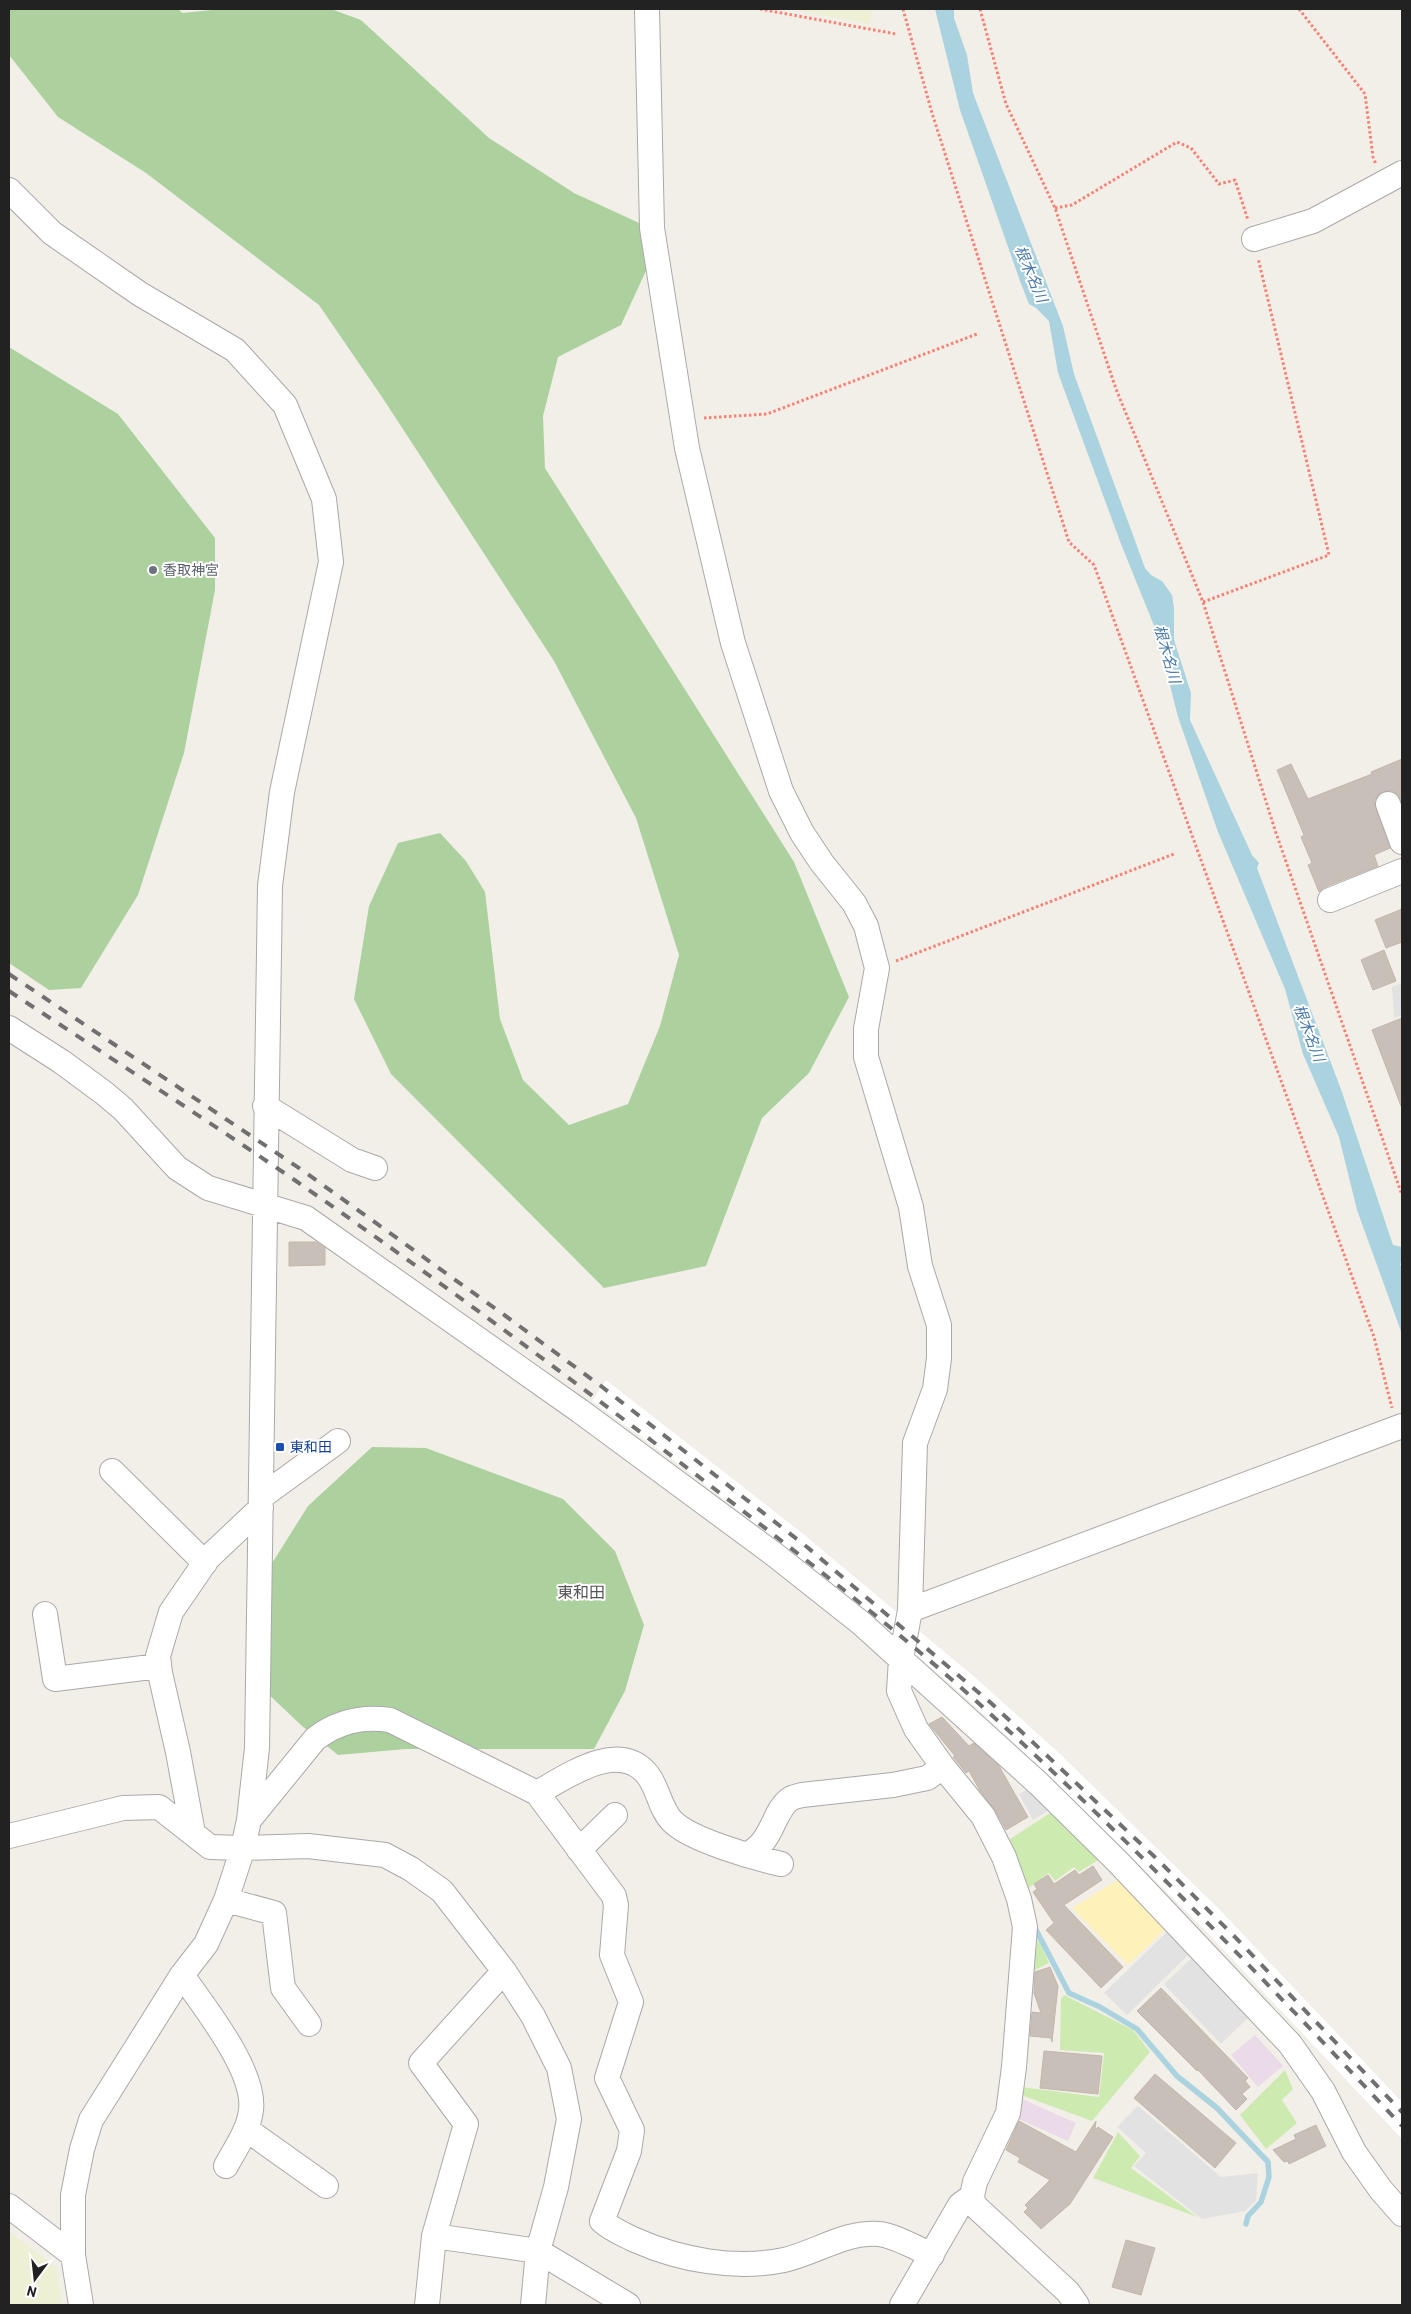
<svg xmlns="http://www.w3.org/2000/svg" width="1411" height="2314" font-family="Barlow,'Noto Sans JP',sans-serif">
<rect width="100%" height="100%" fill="#f2efe9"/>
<!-- industrial -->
<path fill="#ebdbe8" d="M 1255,2035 L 1283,2066 L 1258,2087 L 1231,2055 Z
M 1020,2098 L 1076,2123 L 1068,2141 L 1012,2116 Z"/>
<!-- farmland -->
<path fill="#eef0d5" d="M 789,9 L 872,9 L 870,24 Z
M 9,2231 L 57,2268 L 62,2305 L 9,2305 Z"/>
<!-- grass -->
<path fill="#cdebb0" d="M 1053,1811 L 1100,1859 L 1079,1872 L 1074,1867 L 1055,1881 L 1049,1873 L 1026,1890 L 1007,1841 Z
M 1038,1939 L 1049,1963 L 1031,1972 Z
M 1064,1995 L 1133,2030 L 1150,2052 L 1092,2121 L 1021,2095 L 1021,2087 L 1099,2097 L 1104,2053 L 1060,2050 L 1061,1999 Z
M 1285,2070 L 1293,2089 L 1282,2100 L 1297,2123 L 1266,2149 L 1240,2115 Z
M 1118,2132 L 1140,2156 L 1131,2168 L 1197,2217 L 1093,2178 Z"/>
<!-- forest -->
<path fill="#add19e" d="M 9,9 L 178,9 L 182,13 L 222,9 L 331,9 L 361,20 L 489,138 L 574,193 L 663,234 L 621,325 L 558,357 L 543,416 L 545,468 L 794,862 L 849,997 L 809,1073 L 762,1118 L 706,1266 L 604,1288 L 391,1074 L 354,999 L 369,906 L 398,843 L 440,833 L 466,861 L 485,892 L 500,1019 L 523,1080 L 569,1125 L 628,1104 L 660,1026 L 679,955 L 636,818 L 554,661 L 382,397 L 319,305 L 146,173 L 58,117 L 9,55 Z
M 9,347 L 118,414 L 215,538 L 215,590 L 184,753 L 138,895 L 81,988 L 49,990 L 9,963 Z
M 372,1447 L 426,1448 L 563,1499 L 615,1551 L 644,1625 L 625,1691 L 594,1749 L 406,1749 L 338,1755 L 302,1726 L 247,1674 L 269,1568 L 308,1506 Z"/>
<!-- sand -->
<path fill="#fff1ba" d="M 1119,1879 L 1168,1927 L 1128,1965 L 1072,1908 Z"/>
<!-- parking -->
<path fill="#e2e2e2" d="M 1402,983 L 1402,1015 L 1394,1018 L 1392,987 Z
M 1032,1787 L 1051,1809 L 1033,1820 L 1019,1794 Z
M 1168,1931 L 1190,1953 L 1127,2015 L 1104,1993 Z
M 1194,1956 L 1250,2016 L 1221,2044 L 1164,1984 Z
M 1138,2106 L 1221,2177 L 1258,2173 L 1256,2201 L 1245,2211 L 1202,2219 L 1134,2166 L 1146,2153 L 1117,2127 Z"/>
<!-- water -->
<path fill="#aad3df" d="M 935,9 L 954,9 L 954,18 L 967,55 L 973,93 L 1063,326 L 1074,374 L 1145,568 L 1151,575 L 1162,581 L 1172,595 L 1174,608 L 1174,640 L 1191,693 L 1190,720 L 1252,855 L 1259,863 L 1257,868 L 1342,1092 L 1393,1245 L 1402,1247 L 1402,1262 L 1400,1264 L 1402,1269 L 1402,1334 L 1357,1210 L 1339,1137 L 1303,1054 L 1285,989 L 1218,832 L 1178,717 L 1157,633 L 1121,544 L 1058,373 L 1049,321 L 1036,308 L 1029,304 L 1020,281 L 960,110 Z"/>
<!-- pier -->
<path fill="#fff" d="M 606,1380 L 802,1533 L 978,1680 L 1059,1753 L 1218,1908 L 1402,2102 L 1402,2139 L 1204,1929 L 1048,1775 L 965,1697 L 874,1619 L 786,1548 L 677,1463 L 592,1401 Z"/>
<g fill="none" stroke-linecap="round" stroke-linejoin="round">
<!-- stream -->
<path stroke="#aad3df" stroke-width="5.5" d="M 1035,1928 L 1069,1993 L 1100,2007 L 1137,2029 L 1177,2076 L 1217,2108 L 1268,2162 L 1269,2177 L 1261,2202 L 1248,2216 L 1246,2224"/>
</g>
<!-- building -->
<path fill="#c7bfb8" stroke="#c4b6ab" d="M 1402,759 L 1402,803 L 1397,794 L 1390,790 L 1378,795 L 1374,802 L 1390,848 L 1374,855 L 1378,866 L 1325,887 L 1319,892 L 1308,865 L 1312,863 L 1301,837 L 1304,835 L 1277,770 L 1291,764 L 1308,799 L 1372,774 L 1371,772 Z
M 1402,909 L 1402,942 L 1386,948 L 1375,920 Z
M 1384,950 L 1396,981 L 1373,990 L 1361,960 Z
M 1402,1018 L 1402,1106 L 1401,1106 L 1372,1030 Z
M 289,1242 L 316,1242 L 325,1248 L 325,1265 L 289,1266 Z
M 942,1717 L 969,1746 L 974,1743 L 999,1766 L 1028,1817 L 1006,1830 L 995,1810 L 980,1791 L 969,1771 L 966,1773 L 953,1757 L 955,1756 L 929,1724 Z
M 1093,1866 L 1102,1880 L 1064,1905 L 1123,1967 L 1101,1988 L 1046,1930 L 1054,1923 L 1033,1892 L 1037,1889 L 1034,1884 L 1048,1875 L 1054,1884 L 1075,1870 L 1079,1875 Z
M 1050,1967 L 1058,1986 L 1052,2042 L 1051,2038 L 1030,2036 L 1032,2012 L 1041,2013 L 1034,1993 L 1035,1972 Z
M 1161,1988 L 1248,2078 L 1245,2081 L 1250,2087 L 1242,2094 L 1247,2099 L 1236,2110 L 1198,2070 L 1197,2071 L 1137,2011 Z
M 1044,2051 L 1102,2056 L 1098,2094 L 1040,2088 Z
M 1155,2074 L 1236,2143 L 1215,2168 L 1134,2098 Z
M 1019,2121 L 1076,2152 L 1096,2121 L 1095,2130 L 1098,2127 L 1113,2137 L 1070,2204 L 1041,2229 L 1024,2212 L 1028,2208 L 1025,2205 L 1050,2180 L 1018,2162 L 1020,2158 L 1006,2150 Z
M 1316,2125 L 1326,2146 L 1289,2164 L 1288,2161 L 1284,2162 L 1273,2150 L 1296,2139 L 1294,2135 Z
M 1126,2240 L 1155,2248 L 1141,2295 L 1112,2287 Z"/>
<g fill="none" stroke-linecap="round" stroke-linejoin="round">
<!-- minor casing -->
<g stroke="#a9a9a9" stroke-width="26">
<path id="minor" d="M 647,9 L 652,228 L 687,448 L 733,643 L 781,791 L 802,833 L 822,863 L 854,903 L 866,926 L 877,968 L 866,1029 L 866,1057 L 911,1207 L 920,1266 L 939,1325 L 939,1358 L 935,1389 L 915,1443 L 910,1610 L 901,1659 L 899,1691 L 916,1729 L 943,1767 L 983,1816 L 1004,1857 L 1019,1899 L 1025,1927 L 1014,2067 L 1008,2113 L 975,2182 L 972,2196 L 974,2205 L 1068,2292 L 1077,2305
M 9,190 L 52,233 L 140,294 L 235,350 L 285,405 L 324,499 L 331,562 L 282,792 L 270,886 L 257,1748 L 249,1820 L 243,1848 L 226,1900 L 206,1944 L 182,1975 L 91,2120 L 82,2149 L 73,2195 L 73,2255 L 81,2305
M 1254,239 L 1313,221 L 1402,173
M 1388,804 L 1402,842
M 1330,900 L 1402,871
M 9,1028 L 62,1062 L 104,1093 L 123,1109 L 177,1168 L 208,1188 L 306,1218 L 580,1411 L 775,1555 L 861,1623 L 1039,1784 L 1119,1863 L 1290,2044 L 1323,2091 L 1354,2152 L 1381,2190 L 1402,2214
M 265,1106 L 352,1160 L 375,1168
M 112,1471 L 205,1563
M 261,1497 L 338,1441
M 910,1610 L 1402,1426
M 45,1614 L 55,1679 L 159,1666
M 537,1793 C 566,1777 618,1739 647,1774 C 658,1787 660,1809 672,1821 C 690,1840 755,1858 781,1864
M 249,1820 L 315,1739 C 338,1721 362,1716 390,1720 L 537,1793 L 614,1896 L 616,1905 L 612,1955 L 631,2002 L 607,2078 L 632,2130 L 629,2151 L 602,2221 C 612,2230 623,2234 635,2240 C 680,2260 735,2270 784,2260 C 815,2253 846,2231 879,2234 C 896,2236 916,2248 932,2255
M 193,1833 L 178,1752 L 160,1673 L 158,1656 L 171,1612 L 208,1558 L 261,1508
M 9,1836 L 123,1808 L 159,1807 L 210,1847 L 243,1848 L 308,1846 L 385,1855 L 411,1869 L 442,1891 L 504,1971 L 533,2016 L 559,2068 L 569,2119 L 556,2187 L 538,2251 L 533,2305
M 579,1850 L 615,1815
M 746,1855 C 774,1842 772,1812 790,1799 C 793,1797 799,1796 802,1795 L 893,1785 L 927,1778 L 943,1767
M 226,1900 L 274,1913 L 283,1988 L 309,2024
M 182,1975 C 204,2007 256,2071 251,2110 C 249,2130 235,2149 226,2166
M 246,2129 L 326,2186
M 9,2206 L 73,2255
M 434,2236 L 538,2251 L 628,2305
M 427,2305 L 434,2236 L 466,2124 L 421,2063 L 504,1971
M 902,2305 L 960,2205 L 972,2196"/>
</g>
<!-- path -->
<path stroke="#fa8072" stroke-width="3" stroke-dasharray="2.5 2.5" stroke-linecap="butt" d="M 760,9 L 896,34
M 903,9 L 932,113 L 1069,542 L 1094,565 L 1374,1337 L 1392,1408
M 980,9 L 1006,104 L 1055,208 L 1116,389 L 1203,602 L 1275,830 L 1402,1195
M 1299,9 L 1365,94 L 1373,157 L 1376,164
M 1055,208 L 1072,205 L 1177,142 L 1191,148 L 1219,184 L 1235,180 L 1248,220
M 704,418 L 767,414 L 977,334
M 1203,602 L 1329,555 L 1258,258
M 896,961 L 1174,854"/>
<!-- minor -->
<use href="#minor" stroke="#fff" stroke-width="24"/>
<!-- rail -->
<path stroke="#707070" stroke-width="4" stroke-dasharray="10 10" stroke-linecap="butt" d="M 9,974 L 302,1170 L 507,1317 L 601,1386 L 807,1547 L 991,1703 L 1158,1860 L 1235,1937 L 1402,2112
M 9,991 C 104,1054 201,1116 296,1181 C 437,1279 576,1382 712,1487 C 805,1559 899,1631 986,1710 C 1132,1842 1268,1983 1402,2126"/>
</g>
<!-- markers -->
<circle fill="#6b7280" stroke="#fff" stroke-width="2" cx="153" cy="570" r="5"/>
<rect fill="#1a4fb4" stroke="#fff" stroke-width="2" x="275" y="1442" width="10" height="10" rx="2.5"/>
<g text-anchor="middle" stroke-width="4" stroke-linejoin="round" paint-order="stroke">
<!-- worship labels -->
<g font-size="14" fill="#5b616d" stroke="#fff" text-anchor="start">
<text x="163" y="575">香取神宮</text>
</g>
<!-- transit labels -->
<g font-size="14" fill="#164399" stroke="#fff" text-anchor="start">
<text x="290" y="1452">東和田</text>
</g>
<!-- water labels -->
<g font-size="15" font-style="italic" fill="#4a7aab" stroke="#fff">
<text transform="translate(1031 274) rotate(67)" y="5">根木名川</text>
<text transform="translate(1167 654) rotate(74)" y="5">根木名川</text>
<text transform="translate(1309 1033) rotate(69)" y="5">根木名川</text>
</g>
<!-- quarter labels -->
<g font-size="16" fill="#555" stroke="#fff">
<text x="581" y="1598">東和田</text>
</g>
</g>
<!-- border -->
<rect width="1411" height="2314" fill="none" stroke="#222222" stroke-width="20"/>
<!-- north arrow -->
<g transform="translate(35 2279) rotate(195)" stroke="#ffffff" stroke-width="4" paint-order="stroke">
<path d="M0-4L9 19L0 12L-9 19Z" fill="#222222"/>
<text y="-8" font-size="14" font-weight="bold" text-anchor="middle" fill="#222222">N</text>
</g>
</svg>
